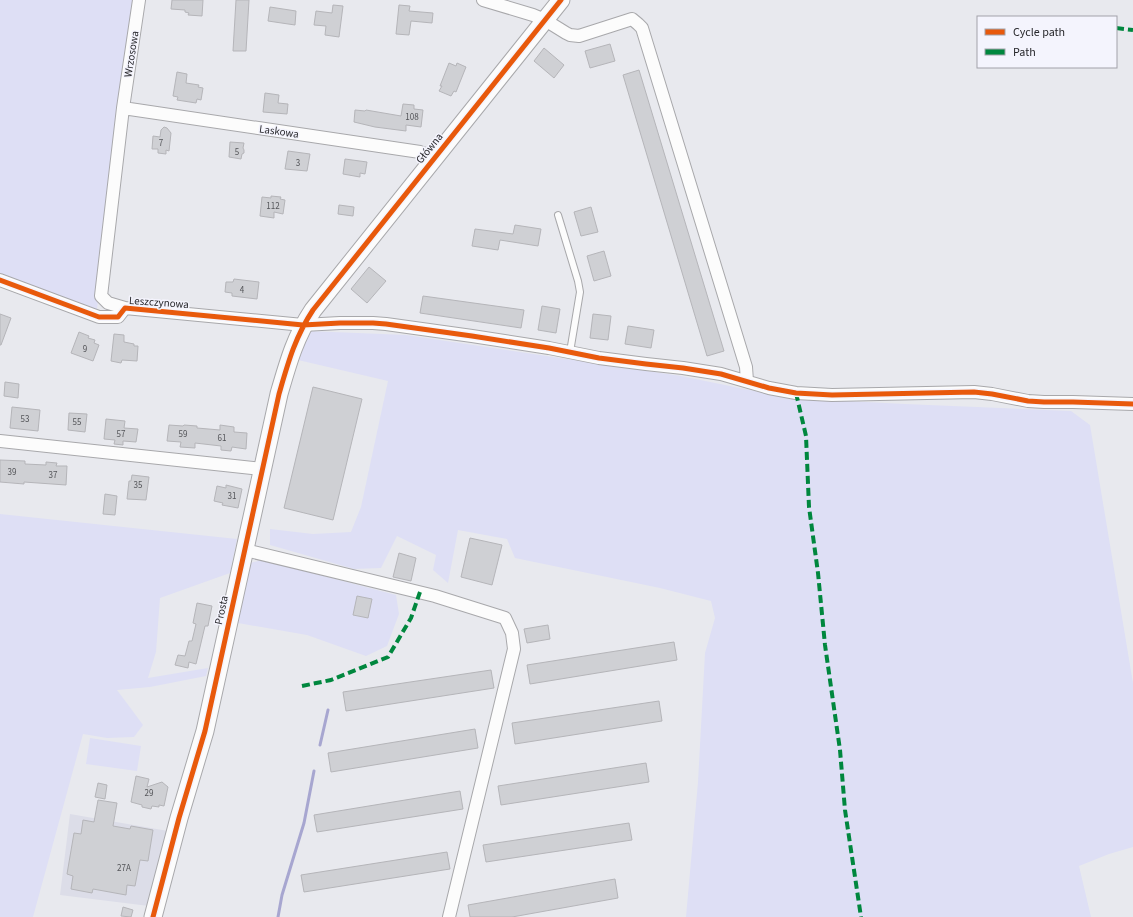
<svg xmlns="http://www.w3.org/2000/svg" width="1133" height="917" font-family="'Source Sans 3',sans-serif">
<rect width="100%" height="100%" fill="#e8e9ee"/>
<!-- built -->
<path fill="#dcdde8" d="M 70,814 L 168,831 L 149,906 L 60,895 Z"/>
<!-- green -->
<path fill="#dedff5" d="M 0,0 L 133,0 L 97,309 L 82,309 L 0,278 Z
M 308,331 L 406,335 L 681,376 L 788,398 L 905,404 L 1071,411 L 1090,425 L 1133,683 L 1133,847 L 1109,854 L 1079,866 L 1091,917 L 686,917 L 698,782 L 705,653 L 715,618 L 711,601 L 660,588 L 515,558 L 507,539 L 458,530 L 448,583 L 433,570 L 436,555 L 397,536 L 381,568 L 354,569 L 270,545 L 270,529 L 313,534 L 351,532 L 361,507 L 388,381 L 298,360 Z
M 0,514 L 237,539 L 230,573 L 160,598 L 156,652 L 148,678 L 208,668 L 206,676 L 150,687 L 117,690 L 132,710 L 143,725 L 134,737 L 107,738 L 83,734 L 33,917 L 0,917 Z
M 263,560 L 396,595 L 399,614 L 387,646 L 366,656 L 307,635 L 238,623 L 250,563 Z
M 90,738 L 141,746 L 137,771 L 86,764 Z"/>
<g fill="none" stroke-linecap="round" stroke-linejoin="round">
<!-- stream -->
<path stroke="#a7a6d0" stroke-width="3" d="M 320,745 L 328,710
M 278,917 L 282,895 L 304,823 L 314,771"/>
</g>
<!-- building -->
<path fill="#cfd0d4" stroke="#b5b5b9" d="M 172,0 L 203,0 L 202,16 L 188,15 L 189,13 L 185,12 L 185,10 L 171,9 Z
M 236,0 L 249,0 L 246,51 L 233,51 Z
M 333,5 L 343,6 L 339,37 L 325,35 L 326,26 L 314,25 L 316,11 L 332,13 Z
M 399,5 L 410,6 L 409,11 L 433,13 L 432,23 L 411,21 L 409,35 L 396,34 Z
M 270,7 L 296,11 L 295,25 L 268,21 Z
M 610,44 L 615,61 L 590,68 L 585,51 Z
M 544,48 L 564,65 L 554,78 L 534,61 Z
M 449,63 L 456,66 L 457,63 L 466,67 L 456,92 L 454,91 L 451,96 L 439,91 L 442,86 L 440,86 Z
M 639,70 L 724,351 L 707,356 L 623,75 Z
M 177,72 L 187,74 L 186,83 L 199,85 L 198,87 L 203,88 L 201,100 L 197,99 L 196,103 L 177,100 L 178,97 L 173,96 Z
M 265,93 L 279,95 L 278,103 L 288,104 L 287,114 L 263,112 Z
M 403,104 L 414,105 L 414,109 L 423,110 L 421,127 L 406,125 L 406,131 L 375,127 L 354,122 L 355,110 L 365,111 L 366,110 L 401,116 Z
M 164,127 L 167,128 L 171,133 L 169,151 L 166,150 L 166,154 L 158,153 L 158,149 L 152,149 L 153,136 L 160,137 L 161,130 Z
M 230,142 L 244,143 L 243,148 L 244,150 L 244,153 L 242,154 L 241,159 L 229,157 Z
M 288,151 L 310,154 L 307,171 L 285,169 Z
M 345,159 L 367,162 L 365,174 L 360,173 L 360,177 L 343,174 Z
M 271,196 L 281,197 L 280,199 L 285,200 L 283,214 L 274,212 L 274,218 L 260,216 L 262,197 L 271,198 Z
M 339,205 L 354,207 L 353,216 L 338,214 Z
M 591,207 L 598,232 L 581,236 L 574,212 Z
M 515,225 L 541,229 L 538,246 L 500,240 L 498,250 L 472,246 L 475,229 L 513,234 Z
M 604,251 L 611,276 L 594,281 L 587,256 Z
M 369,267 L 386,281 L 367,303 L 351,289 Z
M 234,279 L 259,282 L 257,299 L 232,296 L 232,293 L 225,292 L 226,282 L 233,282 Z
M 423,296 L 524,310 L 521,328 L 420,313 Z
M 542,306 L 560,309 L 556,333 L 538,330 Z
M 0,314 L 11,318 L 1,345 L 0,345 Z
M 593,314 L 611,316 L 608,340 L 590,338 Z
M 628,326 L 654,330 L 651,348 L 625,344 Z
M 79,332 L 89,336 L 88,338 L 95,340 L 94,343 L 99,345 L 93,361 L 71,353 Z
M 114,334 L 124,335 L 124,342 L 134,344 L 134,346 L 138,346 L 137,361 L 122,360 L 121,363 L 111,361 Z
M 5,382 L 19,384 L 18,398 L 4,396 Z
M 313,387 L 362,399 L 333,520 L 284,508 Z
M 12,407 L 40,410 L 38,431 L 10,428 Z
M 69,413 L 87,414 L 85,432 L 68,430 Z
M 106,419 L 125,421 L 124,428 L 138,429 L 136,442 L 123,441 L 123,445 L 114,444 L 115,440 L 104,439 Z
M 169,425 L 183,426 L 184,425 L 197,426 L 197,428 L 220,430 L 220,425 L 234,427 L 234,432 L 247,433 L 246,449 L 232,447 L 231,451 L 221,450 L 221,446 L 195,443 L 195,448 L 180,447 L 181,442 L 167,441 Z
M 0,460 L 25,461 L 25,464 L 46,465 L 46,462 L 57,463 L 56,466 L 67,466 L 66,485 L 24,482 L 24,484 L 0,482 Z
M 132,475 L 149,477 L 146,500 L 127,499 L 129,481 L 131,481 Z
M 226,485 L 242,489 L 238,508 L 222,505 L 223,503 L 214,501 L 217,486 L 226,488 Z
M 105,494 L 117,496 L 115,515 L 103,514 Z
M 470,538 L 502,545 L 492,585 L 461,577 Z
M 399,553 L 416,558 L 411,581 L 393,577 Z
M 357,596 L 372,599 L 368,618 L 353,615 Z
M 197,603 L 212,606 L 208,626 L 205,626 L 196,664 L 189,662 L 188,668 L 175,665 L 178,655 L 185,656 L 189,641 L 192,641 L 196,624 L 193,623 Z
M 548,625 L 550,639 L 527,643 L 524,629 Z
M 674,642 L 677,660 L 530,684 L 527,665 Z
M 491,670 L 494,688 L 346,711 L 343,692 Z
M 659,701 L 662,721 L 515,744 L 512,723 Z
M 475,729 L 478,748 L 331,772 L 328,753 Z
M 646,763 L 649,782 L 501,805 L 498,786 Z
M 136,776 L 149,779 L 147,787 L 162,782 L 168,787 L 164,806 L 159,805 L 159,807 L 152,806 L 151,809 L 142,807 L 142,805 L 131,802 Z
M 98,783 L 107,785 L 105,799 L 95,797 Z
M 460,791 L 463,809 L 317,832 L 314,815 Z
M 98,800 L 117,803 L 113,826 L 130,829 L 131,826 L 153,830 L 148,861 L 140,860 L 135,886 L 127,885 L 126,895 L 93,889 L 92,893 L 71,889 L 73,876 L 67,874 L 74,833 L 81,834 L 83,820 L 94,822 Z
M 629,823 L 632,840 L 486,862 L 483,845 Z
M 447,852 L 450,869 L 304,892 L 301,875 Z
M 615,879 L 618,898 L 512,917 L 470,917 L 468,905 Z
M 123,907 L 133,910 L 131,917 L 121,916 Z"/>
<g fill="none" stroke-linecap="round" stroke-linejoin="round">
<!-- lane casing -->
<g stroke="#a8a8ab" stroke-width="8">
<path id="lane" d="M 558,215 L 578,281 L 580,292 L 570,352"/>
</g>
<!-- street casing -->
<g stroke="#a8a8ab" stroke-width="14">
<path id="street" d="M 483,0 L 533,15 L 545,20 L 566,33 L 570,35 L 579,36 L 632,19 L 638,24 L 642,28 L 746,367 L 747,381
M 123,108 L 420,152 L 434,157
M 0,280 L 99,317 L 118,317 L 125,308 L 303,325 L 340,323 L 373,323 L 386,324 L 472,336 L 549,348 L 599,358 L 646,364 L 683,368 L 721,374 L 769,388 L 796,393 L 832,395 L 974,392 L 992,394 L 1028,401 L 1044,402 L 1073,402 L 1133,404
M 125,308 L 108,303 L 101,296 L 123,108 L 139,0
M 0,441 L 262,469
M 245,550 L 435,596 L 505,618 L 512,633 L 514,649 L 449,917"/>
</g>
<!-- secondary casing -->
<g stroke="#a8a8ab" stroke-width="19">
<path id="secondary" d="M 153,917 L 179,818 L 205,731 L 279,394 C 288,363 295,337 313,310 L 561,0"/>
</g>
<!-- lane -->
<use href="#lane" stroke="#fcfcfc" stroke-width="6"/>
<!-- street -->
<use href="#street" stroke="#fcfcfc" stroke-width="12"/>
<!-- secondary -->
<use href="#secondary" stroke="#fcfcfc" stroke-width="17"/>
<!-- quiet -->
<path stroke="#00873e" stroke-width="4" stroke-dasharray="8 4" stroke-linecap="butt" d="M 1116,28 L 1133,30
M 796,393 L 806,436 L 809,507 L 818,573 L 825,645 L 840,750 L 845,810 L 861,917
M 302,686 L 331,680 L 388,657 L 411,618 L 420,592"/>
<!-- cycleway casing -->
<g stroke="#f4f4fd" stroke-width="8">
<path id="cycleway" d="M 0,280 L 99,317 L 118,317 L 125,308 L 303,325 L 340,323 L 373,323 L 386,324 L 472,336 L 549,348 L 599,358 L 646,364 L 683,368 L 721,374 L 769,388 L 796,393 L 832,395 L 974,392 L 992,394 L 1028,401 L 1044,402 L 1073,402 L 1133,404
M 153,917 L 179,818 L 205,731 L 279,394 C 288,363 295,337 313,310 L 561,0"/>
</g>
<!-- cycleway -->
<use href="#cycleway" stroke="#e8590c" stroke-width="5"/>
</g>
<g text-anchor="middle" stroke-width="3" stroke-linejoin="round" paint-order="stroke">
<!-- number labels -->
<g font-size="9" fill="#545559">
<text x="412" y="120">108</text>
<text x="161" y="146">7</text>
<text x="237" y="155">5</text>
<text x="298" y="166">3</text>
<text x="273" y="209">112</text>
<text x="242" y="293">4</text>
<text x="85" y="352">9</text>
<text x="25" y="422">53</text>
<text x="77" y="425">55</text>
<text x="121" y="437">57</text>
<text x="183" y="437">59</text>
<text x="222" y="441">61</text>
<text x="12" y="475">39</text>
<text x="53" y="478">37</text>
<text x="138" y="488">35</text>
<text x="232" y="499">31</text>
<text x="149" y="796">29</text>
<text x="124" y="871">27A</text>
</g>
<!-- street labels -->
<g font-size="11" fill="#28282c" stroke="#f4f4fd">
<text transform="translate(131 54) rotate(-81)" y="4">Wrzosowa</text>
<text transform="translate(279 131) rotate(8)" y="4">Laskowa</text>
<text transform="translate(429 148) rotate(-51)" y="4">Główna</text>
<text transform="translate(159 302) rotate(4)" y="4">Leszczynowa</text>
<text transform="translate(221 610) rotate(-78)" y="4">Prosta</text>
</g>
</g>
<!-- legend -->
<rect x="977" y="16" width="140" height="52" fill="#f4f4fd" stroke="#a2a2a9"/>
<rect x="985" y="29" width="20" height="6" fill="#e8590c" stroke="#a2a2a9"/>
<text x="1013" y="36" font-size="12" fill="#28282c">Cycle path</text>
<rect x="985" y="49" width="20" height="6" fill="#00873e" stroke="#a2a2a9"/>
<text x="1013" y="56" font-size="12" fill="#28282c">Path</text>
</svg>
